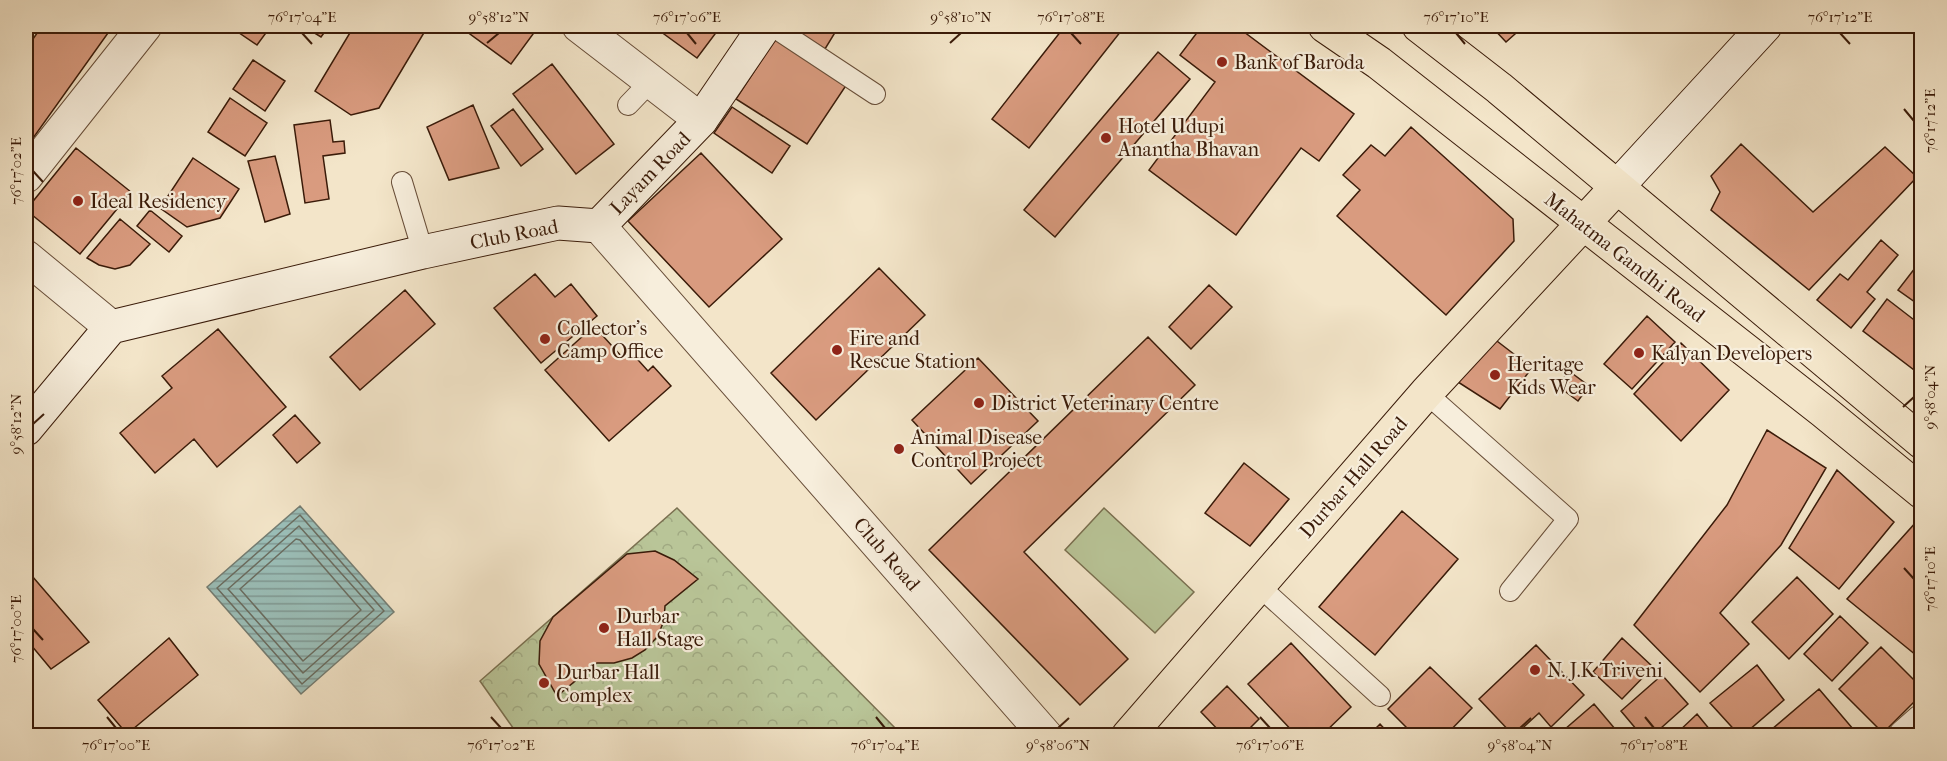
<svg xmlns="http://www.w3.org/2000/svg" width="1947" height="761" font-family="'IM FELL French Canon',serif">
<defs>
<pattern id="park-crowns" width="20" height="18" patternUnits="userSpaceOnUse" patternTransform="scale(1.5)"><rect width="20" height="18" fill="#b9c598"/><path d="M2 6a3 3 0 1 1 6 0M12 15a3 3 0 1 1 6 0" fill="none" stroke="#a0a982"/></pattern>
<pattern id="water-rules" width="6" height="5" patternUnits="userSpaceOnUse" patternTransform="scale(1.5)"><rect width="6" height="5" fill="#9bbfb9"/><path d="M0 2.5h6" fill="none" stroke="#7f9a95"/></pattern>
</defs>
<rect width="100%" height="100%" fill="#f3e5c9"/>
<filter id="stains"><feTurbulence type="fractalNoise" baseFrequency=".00333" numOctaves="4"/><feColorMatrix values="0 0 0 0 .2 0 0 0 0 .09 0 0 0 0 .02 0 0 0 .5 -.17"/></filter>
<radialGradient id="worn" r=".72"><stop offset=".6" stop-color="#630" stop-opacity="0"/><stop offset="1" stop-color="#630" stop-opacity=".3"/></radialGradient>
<!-- park -->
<path fill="url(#park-crowns)" stroke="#7a7050" stroke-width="1.5" d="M 677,508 L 902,735 L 518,735 L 480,681 Z"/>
<!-- garden -->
<path fill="#b9c598" stroke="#7a7050" stroke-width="1.5" d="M 1104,508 L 1194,592 L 1155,633 L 1065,550 Z"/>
<!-- water -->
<path fill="url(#water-rules)" stroke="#747d73" stroke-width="1.5" d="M 300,506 L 394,612 L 301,694 L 207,587 Z"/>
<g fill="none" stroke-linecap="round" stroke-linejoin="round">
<!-- shore -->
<path stroke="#6a6d61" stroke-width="1.5" d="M 300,515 L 384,611 L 302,684 L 217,588 Z
M 299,526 L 374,610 L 303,673 L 228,589 Z
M 296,539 L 300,540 L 361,610 L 303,661 L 240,589 Z"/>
</g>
<!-- building -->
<path fill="#d99b7f" stroke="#3a1b09" stroke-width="1.5" d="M 42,26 L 113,26 L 26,148 L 26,49 Z
M 229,26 L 271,26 L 257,45 Z
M 303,26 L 329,26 L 321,37 Z
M 354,26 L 428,26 L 379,108 L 351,115 L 315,91 Z
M 459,26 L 530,26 L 536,30 L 511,64 Z
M 653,26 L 721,26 L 697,58 Z
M 788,26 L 839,26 L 825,49 Z
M 1065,26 L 1125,26 L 1029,148 L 992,119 Z
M 1202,26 L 1236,26 L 1354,114 L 1319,161 L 1301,148 L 1236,235 L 1149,170 L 1215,82 L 1180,55 Z
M 1491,26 L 1524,26 L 1506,42 Z
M 776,38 L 847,84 L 807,144 L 736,99 Z
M 1158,52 L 1190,79 L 1055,237 L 1024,210 Z
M 253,60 L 285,81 L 265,111 L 233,89 Z
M 552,64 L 614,144 L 576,174 L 513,94 Z
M 230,98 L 267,123 L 245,156 L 208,132 Z
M 473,105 L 499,168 L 449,180 L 427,127 Z
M 732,107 L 790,146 L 772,173 L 714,133 Z
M 513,109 L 543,149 L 521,166 L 491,126 Z
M 330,120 L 333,142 L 344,141 L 345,153 L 323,156 L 329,199 L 305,203 L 294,125 Z
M 1411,127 L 1513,219 L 1514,241 L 1446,315 L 1337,216 L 1360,190 L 1343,175 L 1371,145 L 1385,156 Z
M 1741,144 L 1813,212 L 1885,147 L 1917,177 L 1809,290 L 1711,210 L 1720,192 L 1711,176 Z
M 76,148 L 131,192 L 80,254 L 26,210 Z
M 701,153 L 782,239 L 709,307 L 628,221 Z
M 275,156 L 290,214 L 265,222 L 248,161 Z
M 193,158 L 239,189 L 220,218 L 187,227 L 160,208 Z
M 150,210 L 182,236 L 169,252 L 137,226 Z
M 120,219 L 150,244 L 130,265 L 115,269 L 99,265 L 87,258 Z
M 1881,240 L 1898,255 L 1867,292 L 1875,299 L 1851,328 L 1817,300 L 1840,274 L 1848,280 Z
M 1922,259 L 1922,307 L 1898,290 Z
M 879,268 L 925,315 L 816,420 L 771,373 Z
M 535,274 L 555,297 L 571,284 L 597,316 L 541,363 L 494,308 Z
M 1209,285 L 1232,307 L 1191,349 L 1169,327 Z
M 405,290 L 435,324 L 360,390 L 330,357 Z
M 1887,299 L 1922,326 L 1922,376 L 1863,331 Z
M 1647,316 L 1675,342 L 1632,389 L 1604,364 Z
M 594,326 L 622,357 L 630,351 L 648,371 L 653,366 L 671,386 L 609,441 L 545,370 Z
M 218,329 L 286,407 L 217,467 L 194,439 L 155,473 L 120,433 L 172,388 L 162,376 Z
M 1148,337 L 1195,385 L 1024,552 L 1128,659 L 1080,705 L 929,550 Z
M 1493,338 L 1532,368 L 1500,409 L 1458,382 Z
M 1681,343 L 1729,390 L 1681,441 L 1634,394 Z
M 978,358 L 1038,421 L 971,484 L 912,420 Z
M 1569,371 L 1589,386 L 1578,401 L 1558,386 Z
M 295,415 L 320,443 L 297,463 L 273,435 Z
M 1767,430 L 1826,468 L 1781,545 L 1720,613 L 1749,644 L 1700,692 L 1634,625 L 1727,505 Z
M 1244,463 L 1289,499 L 1250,546 L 1205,513 Z
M 1837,470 L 1894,522 L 1839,589 L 1789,548 Z
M 1402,511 L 1458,559 L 1375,655 L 1319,607 Z
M 1917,521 L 1922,524 L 1922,660 L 1847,599 Z
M 655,551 L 674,560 L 698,579 L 665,606 L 664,620 L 658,636 L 645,650 L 632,658 L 614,663 L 597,663 L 557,696 L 539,664 L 540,641 L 553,617 L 627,554 Z
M 26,569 L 89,642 L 51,669 L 26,639 Z
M 1797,577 L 1833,614 L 1789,659 L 1752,622 Z
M 1840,616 L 1868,643 L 1832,681 L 1804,654 Z
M 169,638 L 198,675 L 127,734 L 98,700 Z
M 1622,638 L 1653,667 L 1622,699 L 1593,672 Z
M 1291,643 L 1351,707 L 1321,736 L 1297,736 L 1248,684 Z
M 1536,645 L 1584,695 L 1551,727 L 1539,713 L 1514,736 L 1479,699 Z
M 1881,647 L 1922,688 L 1922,694 L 1883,733 L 1839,689 Z
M 1757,665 L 1784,700 L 1742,736 L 1740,736 L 1710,703 Z
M 1430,667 L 1472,708 L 1445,736 L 1415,736 L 1388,709 Z
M 1662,675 L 1688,704 L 1652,736 L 1642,736 L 1621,711 Z
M 1227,686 L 1259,719 L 1242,736 L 1224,736 L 1201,712 Z
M 1819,689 L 1859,736 L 1764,736 Z
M 1594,704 L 1621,736 L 1557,736 Z
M 1697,714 L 1715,736 L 1679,736 L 1677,733 Z
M 1380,724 L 1391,736 L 1368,736 Z"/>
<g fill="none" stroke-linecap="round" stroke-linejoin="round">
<!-- lane casing -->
<g stroke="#684e39" stroke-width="22">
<path id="lane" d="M 772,26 L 875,94
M 628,105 L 651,81
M 402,182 L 423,252
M 1426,393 L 1568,519 L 1510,591
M 1259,586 L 1380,696"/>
</g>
<!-- street casing -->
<g stroke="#684e39" stroke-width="35">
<path id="street" d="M 579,26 L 701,120
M 26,176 L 145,26
M 599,226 L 1046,736
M 26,257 L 111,327
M 1905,736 L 1922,721"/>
</g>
<!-- secondary casing -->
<g stroke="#3a1b09" stroke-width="35">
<path id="secondary" d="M 1617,187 L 1765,26
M 26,429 L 111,327 L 423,252 L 558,223 L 599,226 L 701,120 L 765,26"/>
</g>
<!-- primary casing -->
<g stroke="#3a1b09" stroke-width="35">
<path id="primary" d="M 1325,26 L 1379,63 L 1823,411 L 1922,492
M 1419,26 L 1499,88 L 1922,442
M 1128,736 L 1426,393 L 1617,187"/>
</g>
<!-- lane -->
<use href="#lane" stroke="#f7eedc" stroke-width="20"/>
<!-- street -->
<use href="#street" stroke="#f7eedc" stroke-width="33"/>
<!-- secondary -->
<use href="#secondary" stroke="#f7eedc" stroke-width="33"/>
<!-- primary -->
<use href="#primary" stroke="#f3e5c9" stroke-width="33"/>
</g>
<!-- ticks -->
<path fill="none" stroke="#3a1b09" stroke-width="2" d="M 302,33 L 312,44M 687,33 L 696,44M 1071,33 L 1081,44M 1456,33 L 1465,44M 1840,33 L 1850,44M 487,43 L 499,33M 950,43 L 961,33M 1904,109 L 1914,121M 33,171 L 43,182M 1903,407 L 1914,397M 33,424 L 44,414M 1904,568 L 1914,579M 33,629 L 43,640M 107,717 L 116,728M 491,717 L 501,728M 876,717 L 885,728M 1260,717 L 1270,728M 1645,717 L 1654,728M 1058,728 L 1069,718M 1520,728 L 1531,718"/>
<!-- markers -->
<g fill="#8f2418" stroke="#f7eedc" stroke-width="2">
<circle cx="1222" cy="62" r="6"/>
<circle cx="1106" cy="138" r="6"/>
<circle cx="78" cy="201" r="6"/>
<circle cx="545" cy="339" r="6"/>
<circle cx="837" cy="350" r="6"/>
<circle cx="1639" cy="353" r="6"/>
<circle cx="1495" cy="375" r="6"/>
<circle cx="979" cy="403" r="6"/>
<circle cx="899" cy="449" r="6"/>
<circle cx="604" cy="628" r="6"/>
<circle cx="1535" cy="670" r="6"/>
<circle cx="544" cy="683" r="6"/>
</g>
<g text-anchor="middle" stroke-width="4.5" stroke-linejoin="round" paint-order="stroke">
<!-- poi labels -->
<g font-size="20" fill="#3a1b09" stroke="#f7eedc" text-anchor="start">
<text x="1234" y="69">Bank of Baroda</text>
<text x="1118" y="133">Hotel Udupi<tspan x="1118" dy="23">Anantha Bhavan</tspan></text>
<text x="90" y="208">Ideal Residency</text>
<text x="557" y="335">Collector's<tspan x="557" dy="23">Camp Office</tspan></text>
<text x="849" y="345">Fire and<tspan x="849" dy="23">Rescue Station</tspan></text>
<text x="1651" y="360">Kalyan Developers</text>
<text x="1507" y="371">Heritage<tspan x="1507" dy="23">Kids Wear</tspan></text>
<text x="991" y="410">District Veterinary Centre</text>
<text x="911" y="444">Animal Disease<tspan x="911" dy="23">Control Project</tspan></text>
<text x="616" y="623">Durbar<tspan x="616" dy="23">Hall Stage</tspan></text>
<text x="1547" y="677">N. J.K Triveni</text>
<text x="556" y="679">Durbar Hall<tspan x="556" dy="23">Complex</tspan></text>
</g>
<!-- street labels -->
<g font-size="20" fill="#3a1b09" stroke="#f7eedc">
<text transform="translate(650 173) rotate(-46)" y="7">Layam Road</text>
<text transform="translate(514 234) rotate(-11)" y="7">Club Road</text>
<text transform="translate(1625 257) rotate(38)" y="7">Mahatma Gandhi Road</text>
<text transform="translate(1353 477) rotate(-49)" y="7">Durbar Hall Road</text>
<text transform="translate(887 554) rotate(49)" y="7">Club Road</text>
</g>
</g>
<!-- margin -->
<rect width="1947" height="761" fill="none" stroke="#f3e5c9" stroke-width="66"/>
<rect x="33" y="33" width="1881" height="695" fill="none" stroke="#3a1b09" stroke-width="2"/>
<g font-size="15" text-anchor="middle" fill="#3a1b09">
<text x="302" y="22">76°17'04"E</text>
<text x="499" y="22">9°58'12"N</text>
<text x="687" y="22">76°17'06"E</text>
<text x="961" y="22">9°58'10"N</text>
<text x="1071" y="22">76°17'08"E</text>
<text x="1456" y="22">76°17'10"E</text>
<text x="1840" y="22">76°17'12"E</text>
<text transform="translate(1930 121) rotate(-90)" y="5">76°17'12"E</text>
<text transform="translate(16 171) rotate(-90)" y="5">76°17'02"E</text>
<text transform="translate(1930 397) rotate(-90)" y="5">9°58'04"N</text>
<text transform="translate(16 424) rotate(-90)" y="5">9°58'12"N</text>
<text transform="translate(1930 579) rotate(-90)" y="5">76°17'10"E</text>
<text transform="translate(16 629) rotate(-90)" y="5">76°17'00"E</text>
<text x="116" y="750">76°17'00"E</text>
<text x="501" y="750">76°17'02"E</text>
<text x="885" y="750">76°17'04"E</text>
<text x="1058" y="750">9°58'06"N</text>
<text x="1270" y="750">76°17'06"E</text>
<text x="1520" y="750">9°58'04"N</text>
<text x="1654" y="750">76°17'08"E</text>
</g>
<rect width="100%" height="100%" filter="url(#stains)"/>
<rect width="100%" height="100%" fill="url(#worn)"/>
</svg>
